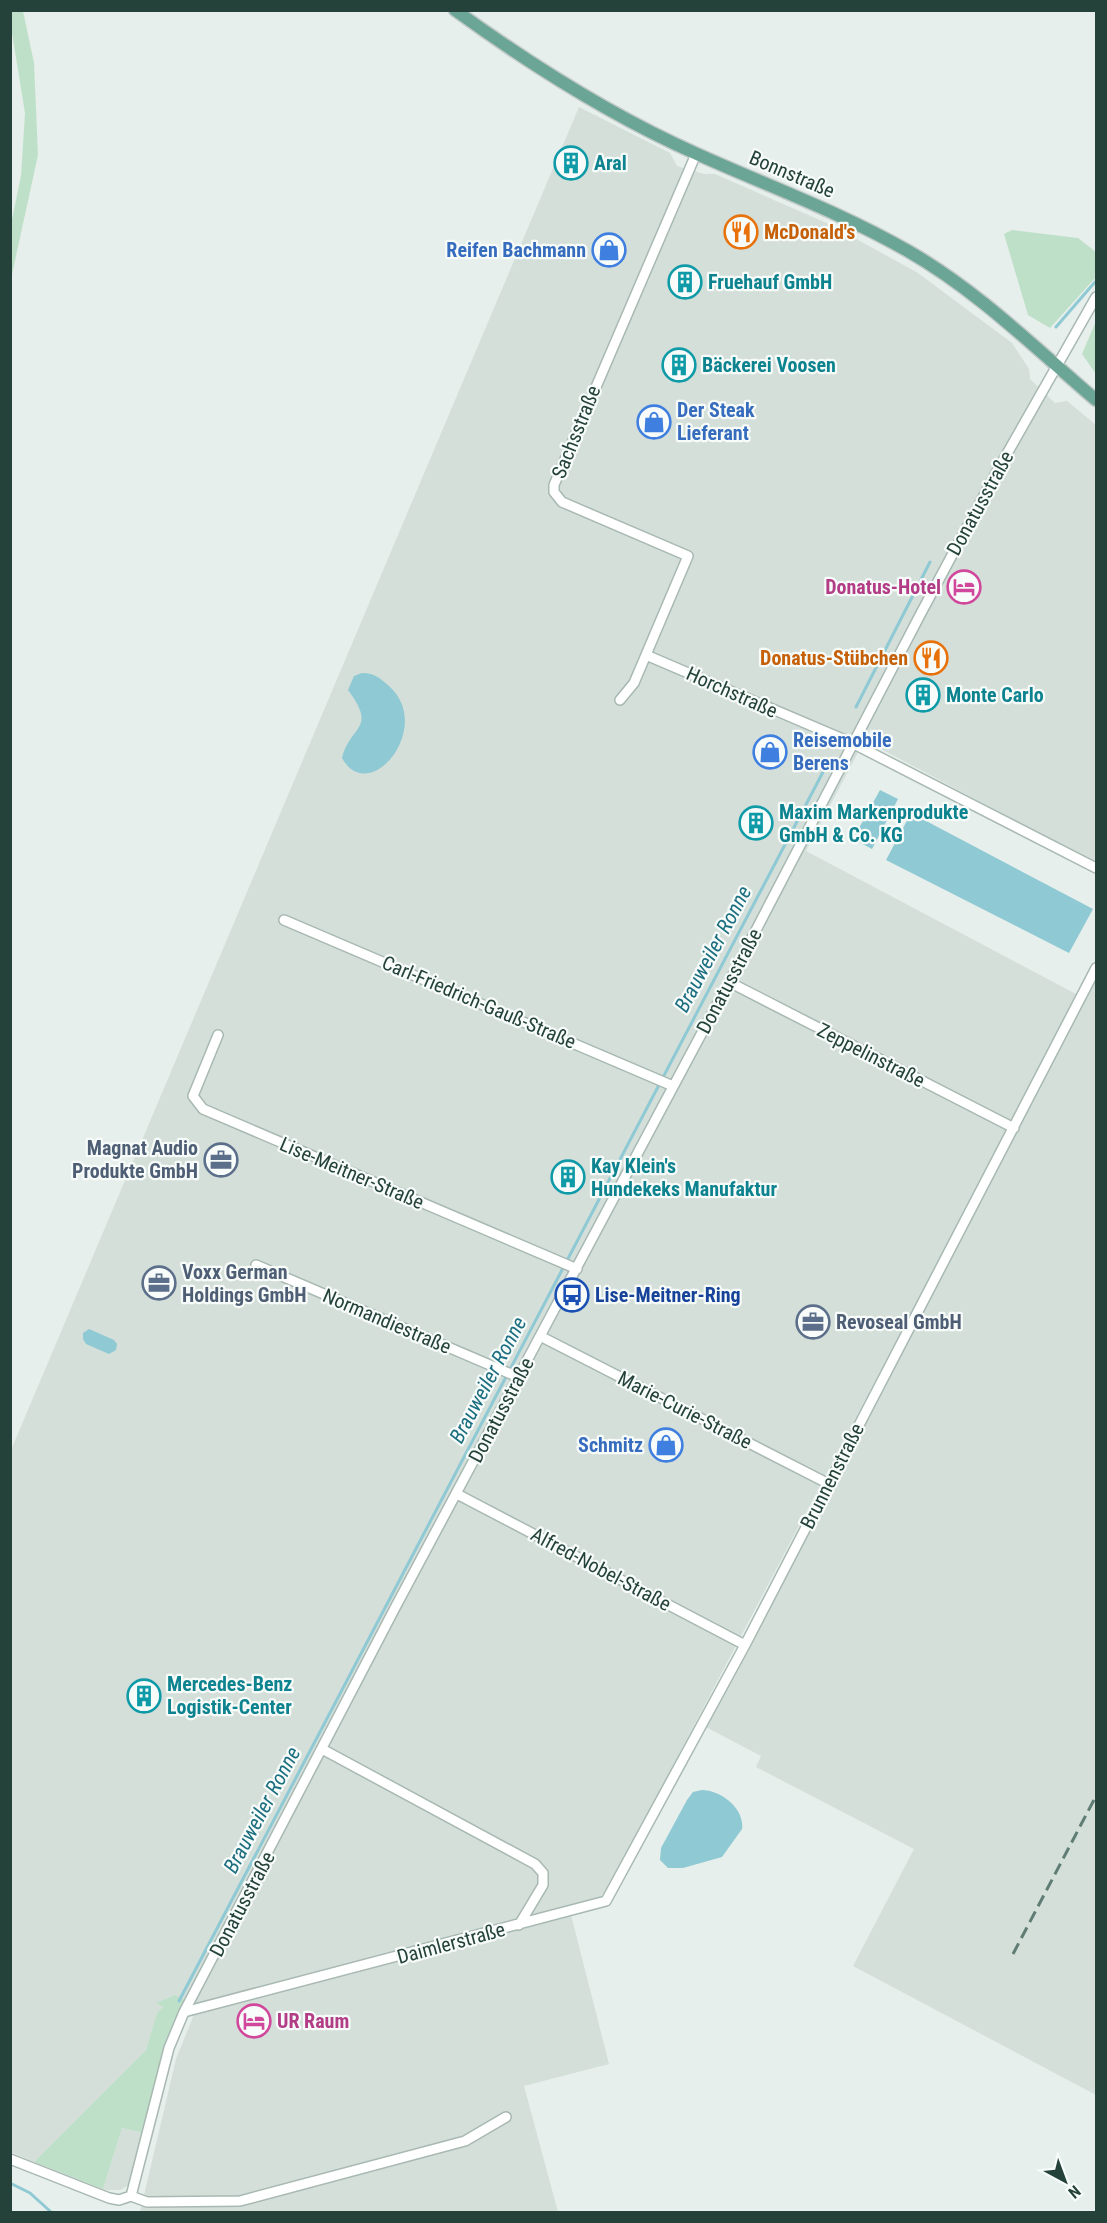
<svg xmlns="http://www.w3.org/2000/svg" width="1107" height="2223" font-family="'Roboto Condensed',sans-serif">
<rect width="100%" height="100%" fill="#e6efeb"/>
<!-- built -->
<path fill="#d4dfda" d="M 579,107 L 670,153 L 677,166 L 704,174 L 715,174 L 831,225 L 918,273 L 1012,343 L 1029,369 L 1030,379 L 1055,403 L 1067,401 L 1096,425 L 1096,863 L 881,749 L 873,740 L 871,728 L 806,851 L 1078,995 L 607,1891 L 597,1899 L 569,1907 L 609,2064 L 524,2086 L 558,2212 L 140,2212 L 176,2059 L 193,2017 L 185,2000 L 157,2003 L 163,2007 L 157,2014 L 146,2050 L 34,2162 L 11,2152 L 11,1450 Z
M 1096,978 L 1096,2095 L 853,1966 L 914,1849 L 756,1767 L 761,1756 L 702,1725 L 845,1457 L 848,1458 L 851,1453 L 848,1451 L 913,1328 L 917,1329 L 920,1325 L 922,1321 L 918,1318 Z
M 122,2128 L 144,2133 L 130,2184 L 121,2190 L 106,2190 L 103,2189 Z"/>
<!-- green -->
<path fill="#bfe0c8" d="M 23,11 L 34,63 L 38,155 L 11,279 L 11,224 L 21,176 L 25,113 L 11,27 L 10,11 Z
M 1012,230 L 1078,238 L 1096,252 L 1096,277 L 1050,328 L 1028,315 L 1004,234 Z
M 1096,321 L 1096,374 L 1082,354 Z
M 175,1995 L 185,2000 L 165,2046 L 144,2133 L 122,2128 L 103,2189 L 34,2162 L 146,2050 L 157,2013 L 163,2007 L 156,2003 Z"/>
<!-- water -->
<path fill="#8ec9d4" d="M 362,673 C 375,673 381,679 390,687 C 434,728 369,807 342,758 C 350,725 378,730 348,690 L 354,676 Z
M 880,790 L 898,799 L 872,849 L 853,839 Z
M 911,813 L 1093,909 L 1069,953 L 886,860 Z
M 89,1329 L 114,1340 L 117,1344 L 116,1350 L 109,1354 L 86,1344 L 83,1339 L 83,1333 Z
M 702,1790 C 721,1790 745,1809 742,1829 L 722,1857 L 683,1868 L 668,1868 L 660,1860 L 661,1848 L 687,1800 L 693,1792 Z"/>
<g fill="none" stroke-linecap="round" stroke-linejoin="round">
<!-- stream -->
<path stroke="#8ec9d4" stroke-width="3" d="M 1056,327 L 1095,282
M 856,707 L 930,562
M 179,2001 L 823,772
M 10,2183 L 30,2193 L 51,2212"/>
<!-- minor casing -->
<g stroke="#a8b8b2" stroke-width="12">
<path id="minor" d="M 646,655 L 852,743 L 1096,868
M 620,700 L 634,683 L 688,556 L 562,502 L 554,492 L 554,485 L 696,154
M 284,920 L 673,1086
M 729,982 L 1014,1128
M 218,1035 L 193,1096 L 203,1109 L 577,1269
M 256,1265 L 518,1377
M 540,1336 L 829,1484
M 457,1494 L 745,1645
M 322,1749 L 535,1864 L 543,1873 L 543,1885 L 519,1925
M 184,2012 L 606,1901 L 745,1645 L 1096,968
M 10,2159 L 109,2198 L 119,2200 L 131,2196
M 131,2196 L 169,2048 L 184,2012 L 396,1606 L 729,982 L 920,615 L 996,473 L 1096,297
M 131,2196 L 147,2202 L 240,2201 L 465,2141 L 506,2117"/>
</g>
<!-- major casing -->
<g stroke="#c2cac8" stroke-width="15">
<path id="major" d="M 455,10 C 531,65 611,116 697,154 C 768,186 840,212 908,251 C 978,291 1035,348 1096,400"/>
</g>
<!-- minor -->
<use href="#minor" stroke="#fff" stroke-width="9"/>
<!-- major -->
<use href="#major" stroke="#6aa596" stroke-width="12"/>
<!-- rail -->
<path stroke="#5f7d75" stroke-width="3" stroke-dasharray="12 6" stroke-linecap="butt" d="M 1013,1954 L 1096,1796"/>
</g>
<!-- icons -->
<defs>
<g id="building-ring" transform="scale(1.725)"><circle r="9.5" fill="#f7fbf9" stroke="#0f9aa8" stroke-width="1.5"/><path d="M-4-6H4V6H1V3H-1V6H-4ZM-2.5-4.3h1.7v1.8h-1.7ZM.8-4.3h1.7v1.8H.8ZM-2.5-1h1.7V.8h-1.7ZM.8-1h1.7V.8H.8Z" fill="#0f9aa8"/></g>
<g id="restaurant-ring" transform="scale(1.725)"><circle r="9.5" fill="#f7fbf9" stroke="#e8710a" stroke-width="1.5"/><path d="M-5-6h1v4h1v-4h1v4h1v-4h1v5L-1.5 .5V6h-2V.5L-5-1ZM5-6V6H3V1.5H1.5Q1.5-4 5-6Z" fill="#e8710a"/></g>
<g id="shop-ring" transform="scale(1.725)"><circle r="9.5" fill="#f7fbf9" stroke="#3f7fe0" stroke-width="1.5"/><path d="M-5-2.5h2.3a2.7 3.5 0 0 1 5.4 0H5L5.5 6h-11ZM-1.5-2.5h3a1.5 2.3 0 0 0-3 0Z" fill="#3f7fe0"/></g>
<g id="hotel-ring" transform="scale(1.725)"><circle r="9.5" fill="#f7fbf9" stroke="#d1479c" stroke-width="1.5"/><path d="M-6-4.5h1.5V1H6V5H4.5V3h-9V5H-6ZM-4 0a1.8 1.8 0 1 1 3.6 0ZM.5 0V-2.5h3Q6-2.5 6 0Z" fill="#d1479c"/></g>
<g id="office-ring" transform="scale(1.725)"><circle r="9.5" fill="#f7fbf9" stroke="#5c6f8a" stroke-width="1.5"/><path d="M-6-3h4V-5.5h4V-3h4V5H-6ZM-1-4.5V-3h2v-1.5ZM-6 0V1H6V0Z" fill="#5c6f8a"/></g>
<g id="bus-ring" transform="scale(1.725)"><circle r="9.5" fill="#f7fbf9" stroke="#1a4fb4" stroke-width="1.5"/><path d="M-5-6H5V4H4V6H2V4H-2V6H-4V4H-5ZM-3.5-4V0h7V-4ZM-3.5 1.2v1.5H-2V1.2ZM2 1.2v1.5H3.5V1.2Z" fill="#1a4fb4"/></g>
</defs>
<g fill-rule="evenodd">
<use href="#building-ring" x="571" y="163"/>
<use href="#restaurant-ring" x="741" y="232"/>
<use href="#shop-ring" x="609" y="250"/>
<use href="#building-ring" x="685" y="282"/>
<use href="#building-ring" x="679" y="365"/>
<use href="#shop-ring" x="654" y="422"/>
<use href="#hotel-ring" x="964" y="587"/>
<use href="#restaurant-ring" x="931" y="658"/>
<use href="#building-ring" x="923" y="695"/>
<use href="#shop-ring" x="770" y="752"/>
<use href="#building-ring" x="756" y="823"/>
<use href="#office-ring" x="221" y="1160"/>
<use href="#building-ring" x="568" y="1177"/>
<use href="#office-ring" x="159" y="1283"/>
<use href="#bus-ring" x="572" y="1295"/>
<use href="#office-ring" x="813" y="1322"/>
<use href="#shop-ring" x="666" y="1445"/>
<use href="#building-ring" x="144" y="1696"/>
<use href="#hotel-ring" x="254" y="2021"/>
</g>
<g text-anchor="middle" stroke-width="4.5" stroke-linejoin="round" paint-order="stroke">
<!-- culture labels -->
<g font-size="20" font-weight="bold" fill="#0d838f" stroke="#f7fbf9" text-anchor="start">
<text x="594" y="170">Aral</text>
<text x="708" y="289">Fruehauf GmbH</text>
<text x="702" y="372">Bäckerei Voosen</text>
<text x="946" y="702">Monte Carlo</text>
<text x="779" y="819">Maxim Markenprodukte<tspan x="779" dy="23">GmbH &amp; Co. KG</tspan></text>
<text x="591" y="1173">Kay Klein's<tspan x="591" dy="23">Hundekeks Manufaktur</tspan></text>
<text x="167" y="1691">Mercedes-Benz<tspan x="167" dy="23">Logistik-Center</tspan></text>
</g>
<!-- street labels -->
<g font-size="20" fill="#24423a" stroke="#f7fbf9">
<text transform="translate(792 174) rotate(23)" y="7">Bonnstraße</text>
<text transform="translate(576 432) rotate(-68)" y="7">Sachsstraße</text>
<text transform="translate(980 503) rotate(-61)" y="7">Donatusstraße</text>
<text transform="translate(732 692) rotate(24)" y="7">Horchstraße</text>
<text transform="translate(729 981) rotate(-62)" y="7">Donatusstraße</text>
<text transform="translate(479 1002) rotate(23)" y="7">Carl-Friedrich-Gauß-Straße</text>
<text transform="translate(871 1055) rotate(27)" y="7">Zeppelinstraße</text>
<text transform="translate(352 1173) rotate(23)" y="7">Lise-Meitner-Straße</text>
<text transform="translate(387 1321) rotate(23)" y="7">Normandiestraße</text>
<text transform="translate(501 1410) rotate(-62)" y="7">Donatusstraße</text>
<text transform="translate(685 1410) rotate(27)" y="7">Marie-Curie-Straße</text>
<text transform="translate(832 1476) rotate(-63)" y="7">Brunnenstraße</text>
<text transform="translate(601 1569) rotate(28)" y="7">Alfred-Nobel-Straße</text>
<text transform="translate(242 1904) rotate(-62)" y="7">Donatusstraße</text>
<text transform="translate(451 1943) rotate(-15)" y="7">Daimlerstraße</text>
</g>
<!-- food labels -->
<g font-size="20" font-weight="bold" fill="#c56008" stroke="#f7fbf9" text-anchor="start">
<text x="764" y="239">McDonald's</text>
<text x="908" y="665" text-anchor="end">Donatus-Stübchen</text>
</g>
<!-- shop labels -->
<g font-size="20" font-weight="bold" fill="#366cbe" stroke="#f7fbf9" text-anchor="end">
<text x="586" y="257">Reifen Bachmann</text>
<text x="677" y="417" text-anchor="start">Der Steak<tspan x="677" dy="23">Lieferant</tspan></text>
<text x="793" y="747" text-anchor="start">Reisemobile<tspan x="793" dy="23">Berens</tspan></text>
<text x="643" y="1452">Schmitz</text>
</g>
<!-- hotel labels -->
<g font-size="20" font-weight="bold" fill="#b23c85" stroke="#f7fbf9" text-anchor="end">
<text x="941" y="594">Donatus-Hotel</text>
<text x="277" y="2028" text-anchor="start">UR Raum</text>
</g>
<!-- service labels -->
<g font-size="20" font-weight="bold" fill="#4e5e75" stroke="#f7fbf9" text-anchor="start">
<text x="198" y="1155" text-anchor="end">Magnat Audio<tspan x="198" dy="23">Produkte GmbH</tspan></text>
<text x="182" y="1279">Voxx German<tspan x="182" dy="23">Holdings GmbH</tspan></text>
<text x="836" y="1329">Revoseal GmbH</text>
</g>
<!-- transit labels -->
<g font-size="20" font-weight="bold" fill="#164399" stroke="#f7fbf9" text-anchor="start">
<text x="595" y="1302">Lise-Meitner-Ring</text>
</g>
<!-- water labels -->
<g font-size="21" font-style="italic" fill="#1c6f80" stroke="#f7fbf9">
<text transform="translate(713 949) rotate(-62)" y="7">Brauweiler Ronne</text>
<text transform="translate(488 1380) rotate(-62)" y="7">Brauweiler Ronne</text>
<text transform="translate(262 1810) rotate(-62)" y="7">Brauweiler Ronne</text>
</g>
</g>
<!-- border -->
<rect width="1107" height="2223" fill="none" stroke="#24423a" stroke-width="24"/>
<!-- north arrow -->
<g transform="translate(1065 2181) rotate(139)" stroke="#f7fbf9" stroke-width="4.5" paint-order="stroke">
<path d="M0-4.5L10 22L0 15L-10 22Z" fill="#24423a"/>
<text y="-9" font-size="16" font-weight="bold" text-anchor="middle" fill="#24423a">N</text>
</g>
</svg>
